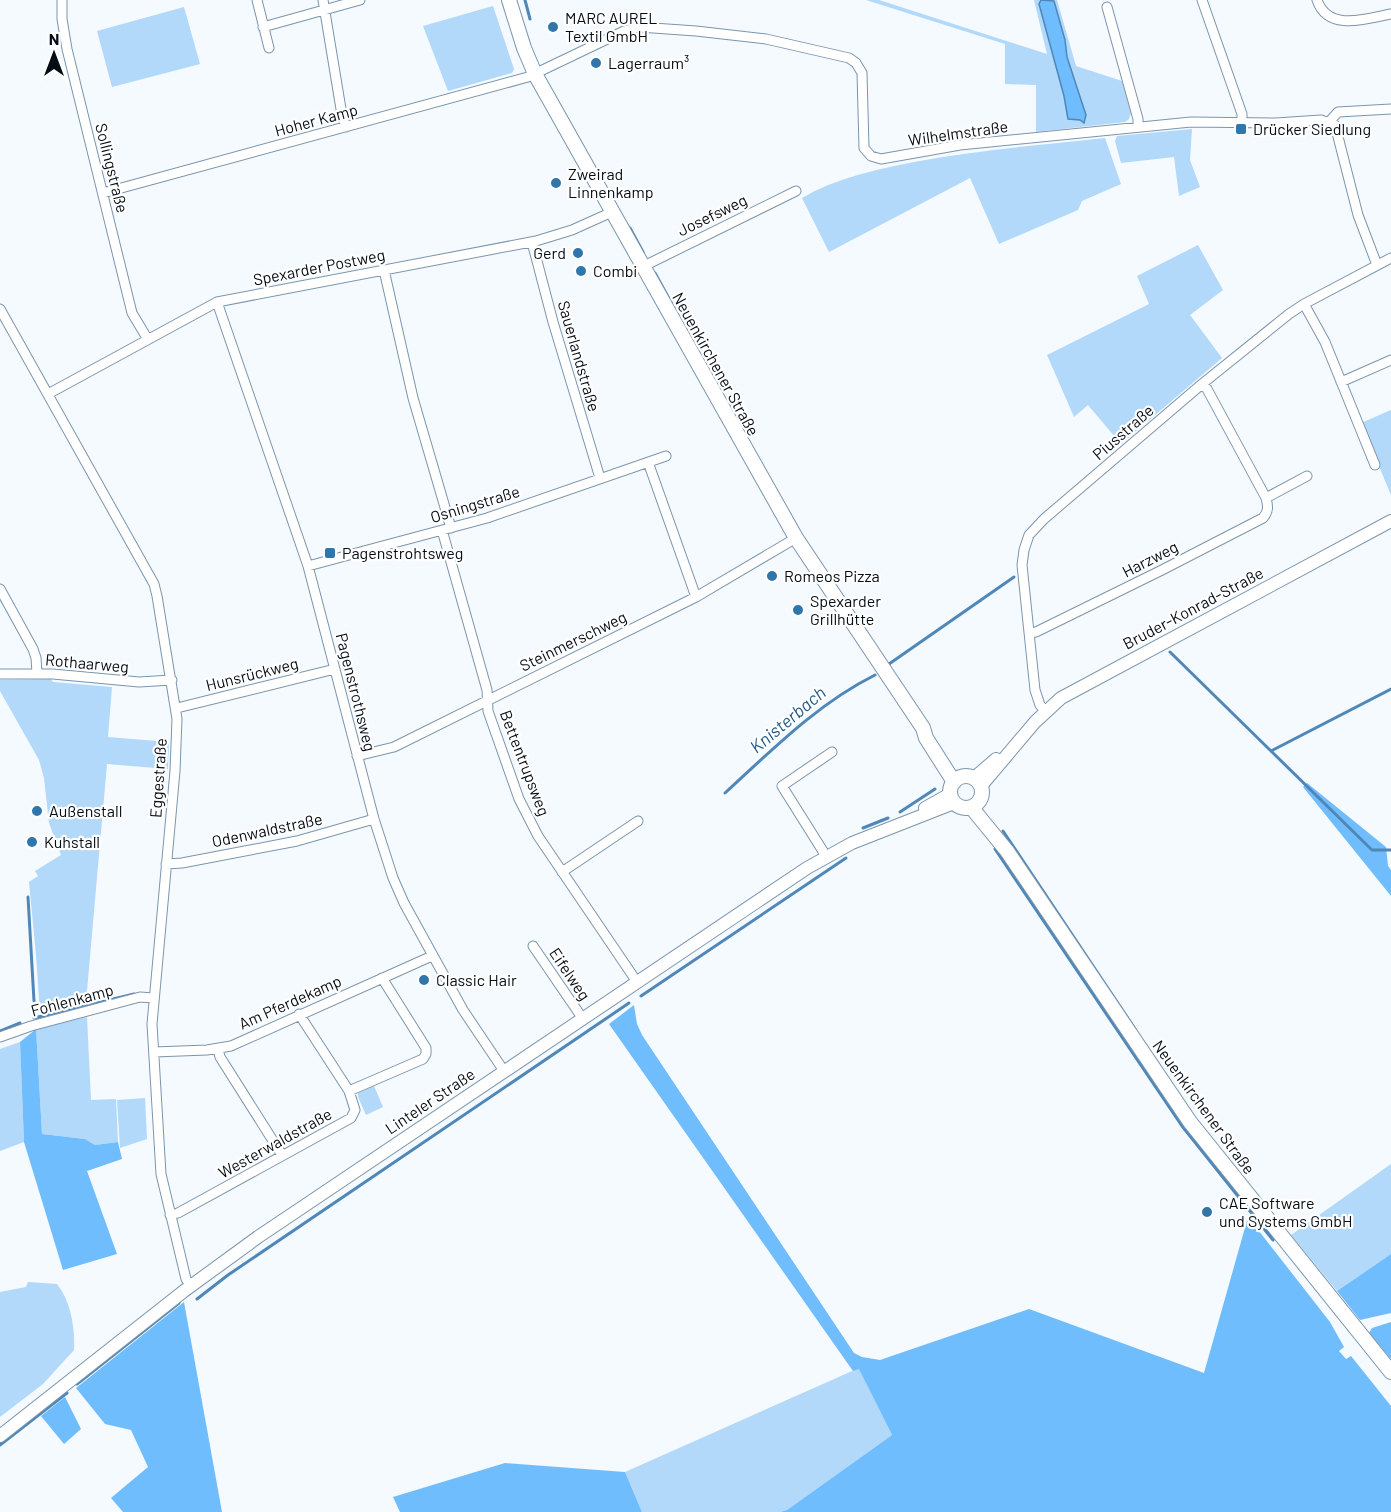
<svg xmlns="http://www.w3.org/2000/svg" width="1391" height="1512" font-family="Barlow,sans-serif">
<rect width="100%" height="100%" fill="#f4faff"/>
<!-- green -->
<path fill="#b2d8fa" d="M 866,0 L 879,0 L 1047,54 L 1034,0 L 1057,0 L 1076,66 L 1122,81 L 1131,113 L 1129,119 L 1125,122 L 1036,132 L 1036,85 L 1005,84 L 1005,44 Z
M 493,6 L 514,69 L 512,73 L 448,91 L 423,26 Z
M 184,7 L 200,64 L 112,87 L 97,31 Z
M 1192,129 L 1190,160 L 1200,187 L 1179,196 L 1174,157 L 1121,163 L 1115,141 L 1117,136 Z
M 1105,138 L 1121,184 L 1082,201 L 1078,210 L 999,244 L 970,178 L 829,252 L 802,198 C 836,178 875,170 914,162 C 977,150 1041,145 1105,138 Z
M 1198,245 L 1223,290 L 1190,315 L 1222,358 L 1121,444 L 1088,405 L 1074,417 L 1047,355 L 1149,304 L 1137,276 Z
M 1391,410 L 1391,495 L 1361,423 Z
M 51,679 L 53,682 L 112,687 L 108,737 L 169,742 L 168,769 L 107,764 L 86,1002 L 40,1014 L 36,955 L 29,882 L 38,876 L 35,871 L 61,855 L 49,823 L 44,778 L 39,760 L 0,691 L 0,680 Z
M 87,1017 L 91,1100 L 116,1099 L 118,1142 L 95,1145 L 85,1139 L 42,1134 L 36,1029 Z
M 20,1042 L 24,1142 L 0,1151 L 0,1049 Z
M 374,1086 L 383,1107 L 366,1115 L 358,1097 L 358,1093 Z
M 145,1098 L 147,1139 L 120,1148 L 117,1100 Z
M 1391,1164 L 1391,1254 L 1337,1291 L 1291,1235 Z
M 28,1282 L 57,1284 C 71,1301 75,1328 74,1350 L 43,1384 L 0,1417 L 0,1292 L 26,1287 Z
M 859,1368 L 892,1435 L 787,1510 L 780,1512 L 642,1512 L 625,1472 Z"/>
<!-- forest -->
<path fill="#6fbdfd" d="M 1307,783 L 1386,847 L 1388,866 L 1391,870 L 1391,896 L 1303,787 Z
M 634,1005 L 637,1024 L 642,1035 L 854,1353 L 862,1357 L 880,1360 L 1029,1309 L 1204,1373 L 1248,1217 L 1330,1322 L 1344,1347 L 1339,1351 L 1346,1359 L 1351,1356 L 1391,1406 L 1391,1512 L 780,1512 L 787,1510 L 892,1435 L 859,1369 L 853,1371 L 609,1024 Z
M 36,1029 L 42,1134 L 85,1139 L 95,1145 L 118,1142 L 122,1159 L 87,1171 L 117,1254 L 63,1270 L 24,1142 L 20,1042 Z
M 1391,1254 L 1391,1313 L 1360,1320 L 1337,1291 Z
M 184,1302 L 222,1512 L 123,1512 L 111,1498 L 148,1467 L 131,1430 L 105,1424 L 76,1388 Z
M 1391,1322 L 1391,1359 L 1369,1333 L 1372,1328 Z
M 65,1397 L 81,1429 L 64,1444 L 41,1416 Z
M 505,1463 L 625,1472 L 642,1512 L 400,1512 L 393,1497 Z"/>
<!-- water -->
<path fill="#6fbdfe" stroke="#4f88b8" stroke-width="1.5" d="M 1041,0 L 1054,1 L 1065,40 L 1067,57 L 1086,115 L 1084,123 L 1080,120 L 1068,119 L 1064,96 L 1039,4 Z"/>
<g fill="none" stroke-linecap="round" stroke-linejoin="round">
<!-- stream -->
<path stroke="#4f88b8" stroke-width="3" d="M 525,0 L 530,19
M 630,228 L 643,252
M 655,273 L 674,308
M 1170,652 L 1372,850 L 1391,850
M 889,664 L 1014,577
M 1271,751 L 1391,689
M 725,793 C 772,750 817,704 875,675
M 900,812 L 935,789
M 863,828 L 888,818
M 1003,831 L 1135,1029
M 995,849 L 1182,1126 L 1273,1240
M 28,897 L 34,1001
M 641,996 L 846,858
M 34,1018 L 134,994
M 0,1031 L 20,1023
M 197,1299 L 228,1275 L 629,1003
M 77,1384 L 179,1303
M 0,1445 L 67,1393"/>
<!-- minor casing -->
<g stroke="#7b95ad" stroke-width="11">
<path id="minor" d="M 62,0 L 62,19 L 67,49 L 132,313 L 147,338
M 257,0 L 269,48
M 323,0 L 342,115 L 346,127
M 1202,0 L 1242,114 L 1242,123
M 1317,0 C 1328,32 1366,19 1391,14
M 1107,7 L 1138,119 L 1138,127
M 263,27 L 360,0
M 1329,122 L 1338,112 L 1391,109
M 103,193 L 528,77 L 624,31 L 639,27 L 696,31 L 766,39 L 849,58 L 856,63 L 862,73 L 864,148 L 871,156 L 881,159 L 960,145 L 1191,122 L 1276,123 L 1321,120 L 1335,125 L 1358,215 L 1377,265
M 532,242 L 553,322 L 600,478
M 642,267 L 796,191
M 384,270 L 413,398 L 451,528
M 217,302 L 308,566 L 374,819 L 393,878 L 404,903 L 463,1010 L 504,1071
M 1304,304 L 1325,342 L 1375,465
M 0,309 L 154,584 L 157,596 L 177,719 L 175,771 L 152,1024 L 161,1174 L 186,1279 L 191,1286
M 1341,382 L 1391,360
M 48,394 L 217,302 L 536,241 L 572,230 L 612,212
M 648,462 L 696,597
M 1266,498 L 1307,476
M 442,530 L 487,690 L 488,711 L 519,799 L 538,836 L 637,982
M 308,566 L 487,518 L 666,456
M 0,589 L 33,649 L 36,658 L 37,673
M 1029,633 L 1036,632 L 1162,570 L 1263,518 C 1269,511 1268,506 1266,498 L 1207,389 L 1202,384
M 0,674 L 53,674 L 139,682 L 172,680
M 177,708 L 335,669
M 1045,711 L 1040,705 L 1035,690 L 1022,565 L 1024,550 L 1029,535 L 1044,519 L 1202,384 L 1289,314 L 1304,304 L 1391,258
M 357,756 L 394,747 L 696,597 L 796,538
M 826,856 L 782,786 L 832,752
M 166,864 L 182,863 L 297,841 L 374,819
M 562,872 L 638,821
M 533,946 L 583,1019
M 0,1037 L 31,1026 L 140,997 L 153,998
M 218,1049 L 220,1057 L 282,1155
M 154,1052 L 207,1050 L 231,1046 L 432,956
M 349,1091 L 423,1059 L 426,1054 L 426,1048 L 382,978
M 170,1215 L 178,1213 L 351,1118 L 355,1110 L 349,1091 L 299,1014"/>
</g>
<!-- tertiary casing -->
<g stroke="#7b95ad" stroke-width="14">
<path id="tertiary" d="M 974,778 L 996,759
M 981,786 L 1035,722 L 1061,698 L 1391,521
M 925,808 L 950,794
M 0,1436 L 184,1291 L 258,1237 L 807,868 L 852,843 L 954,803"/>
</g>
<!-- secondary casing -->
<g stroke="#7b95ad" stroke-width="16">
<path id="secondary" d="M 509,0 L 524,48 L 535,74 L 796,538 L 923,728 L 926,738 L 954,782
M950 792a16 16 0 1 1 32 0a16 16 0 1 1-32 0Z
M 971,807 L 1007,851 L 1190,1122 L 1391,1372"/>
</g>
<!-- minor -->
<use href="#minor" stroke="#fff" stroke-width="9"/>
<!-- tertiary -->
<use href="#tertiary" stroke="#fff" stroke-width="12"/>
<!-- secondary -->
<use href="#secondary" stroke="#fff" stroke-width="14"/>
</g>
<!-- markers -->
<g fill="#3176ab" stroke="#fff" stroke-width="2">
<circle cx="553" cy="27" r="6"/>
<circle cx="596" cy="63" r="6"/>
<rect x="1235" y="123" width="12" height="12" rx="3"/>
<circle cx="556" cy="183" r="6"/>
<circle cx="578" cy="253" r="6"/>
<circle cx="581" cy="271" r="6"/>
<rect x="324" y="547" width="12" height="12" rx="3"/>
<circle cx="772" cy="576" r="6"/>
<circle cx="798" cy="610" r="6"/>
<circle cx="37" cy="811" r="6"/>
<circle cx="32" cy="842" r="6"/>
<circle cx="424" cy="980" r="6"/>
<circle cx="1207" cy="1212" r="6"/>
</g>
<g text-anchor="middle" stroke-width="4.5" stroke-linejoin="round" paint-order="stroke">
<!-- poi labels -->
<g font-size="16" fill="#040c14" stroke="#fff" text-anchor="start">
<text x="565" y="24">MARC AUREL<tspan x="565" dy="18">Textil GmbH</tspan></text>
<text x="608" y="69">Lagerraum³</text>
<text x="1253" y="135">Drücker Siedlung</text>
<text x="568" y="180">Zweirad<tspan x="568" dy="18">Linnenkamp</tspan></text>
<text x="566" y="259" text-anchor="end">Gerd</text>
<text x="593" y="277">Combi</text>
<text x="342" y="559">Pagenstrohtsweg</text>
<text x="784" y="582">Romeos Pizza</text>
<text x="810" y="607">Spexarder<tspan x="810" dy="18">Grillhütte</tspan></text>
<text x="49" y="817">Außenstall</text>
<text x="44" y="848">Kuhstall</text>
<text x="436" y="986">Classic Hair</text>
<text x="1219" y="1209">CAE Software<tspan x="1219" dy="18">und Systems GmbH</tspan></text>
</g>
<!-- street labels -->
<g font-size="16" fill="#040c14" stroke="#fff">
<text transform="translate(316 120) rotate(-15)" y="6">Hoher Kamp</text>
<text transform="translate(958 133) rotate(-8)" y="6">Wilhelmstraße</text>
<text transform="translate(112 168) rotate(76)" y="6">Sollingstraße</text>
<text transform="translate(712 215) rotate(-26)" y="6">Josefsweg</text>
<text transform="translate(319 267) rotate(-11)" y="6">Spexarder Postweg</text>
<text transform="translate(579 356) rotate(74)" y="6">Sauerlandstraße</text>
<text transform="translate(716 364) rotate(61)" y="6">Neuenkirchener Straße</text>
<text transform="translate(1123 432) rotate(-41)" y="6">Piusstraße</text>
<text transform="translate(475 504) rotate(-17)" y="6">Osningstraße</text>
<text transform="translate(1150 559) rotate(-27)" y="6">Harzweg</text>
<text transform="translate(1193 608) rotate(-28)" y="6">Bruder-Konrad-Straße</text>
<text transform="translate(573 641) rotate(-26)" y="6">Steinmerschweg</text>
<text transform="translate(87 663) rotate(5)" y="6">Rothaarweg</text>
<text transform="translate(252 674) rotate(-14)" y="6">Hunsrückweg</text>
<text transform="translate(356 692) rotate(76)" y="6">Pagenstrothsweg</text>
<text transform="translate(525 763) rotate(69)" y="6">Bettentrupsweg</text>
<text transform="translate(158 778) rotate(-86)" y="6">Eggestraße</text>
<text transform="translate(267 830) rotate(-12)" y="6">Odenwaldstraße</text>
<text transform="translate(570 974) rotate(56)" y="6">Eifelweg</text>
<text transform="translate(72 1000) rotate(-15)" y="6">Fohlenkamp</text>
<text transform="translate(290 1002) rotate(-24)" y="6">Am Pferdekamp</text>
<text transform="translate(430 1101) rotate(-34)" y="6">Linteler Straße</text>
<text transform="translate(1204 1107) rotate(54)" y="6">Neuenkirchener Straße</text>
<text transform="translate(275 1143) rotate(-29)" y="6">Westerwaldstraße</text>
</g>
<!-- water labels -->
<g font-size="18" font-style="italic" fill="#245b86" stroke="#fff">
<text transform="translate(788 720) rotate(-40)" y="6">Knisterbach</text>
</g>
</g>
<!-- north arrow -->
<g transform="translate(54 54)" stroke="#ffffff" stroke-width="4.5" paint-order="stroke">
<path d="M0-4.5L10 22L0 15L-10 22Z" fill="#040c14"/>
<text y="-9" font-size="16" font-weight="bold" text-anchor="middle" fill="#040c14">N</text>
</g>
</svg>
